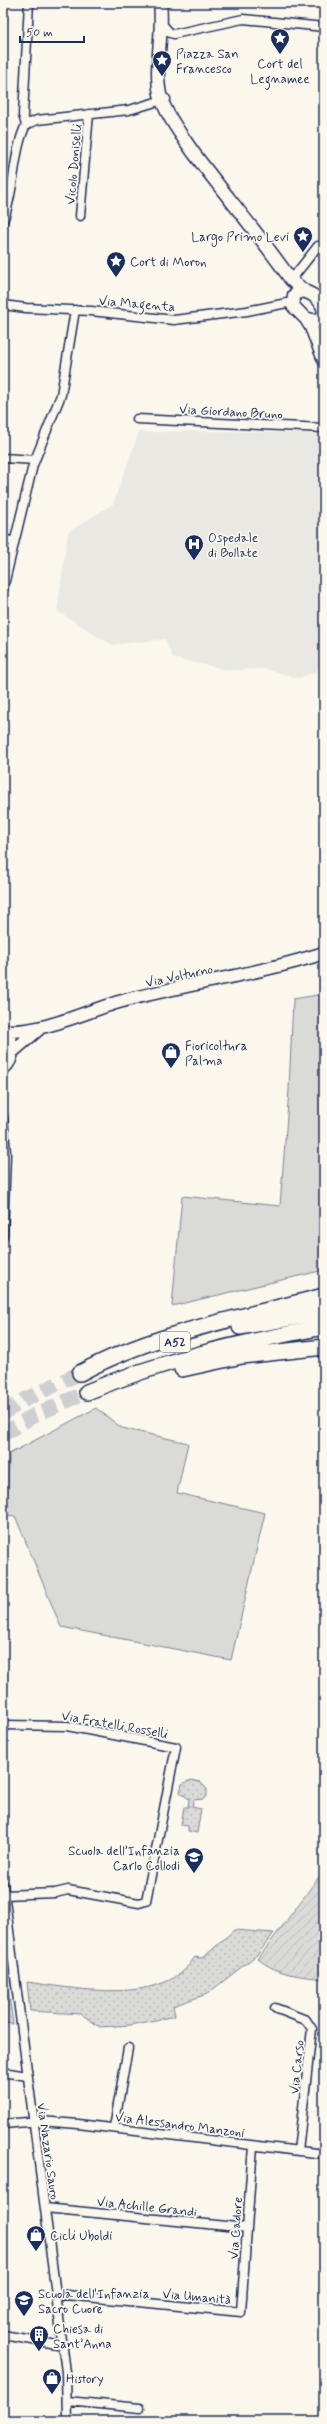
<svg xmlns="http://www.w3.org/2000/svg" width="327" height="2424" font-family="Mynerve,sans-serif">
<defs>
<pattern id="park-dots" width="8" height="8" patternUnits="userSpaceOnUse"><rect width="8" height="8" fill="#dadad7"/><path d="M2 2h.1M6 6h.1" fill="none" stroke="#babbbb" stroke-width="1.8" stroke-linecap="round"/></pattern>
<pattern id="garden-furrows" width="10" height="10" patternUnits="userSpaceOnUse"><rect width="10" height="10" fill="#dadad7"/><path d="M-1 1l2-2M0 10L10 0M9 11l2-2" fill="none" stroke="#babbbb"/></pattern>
</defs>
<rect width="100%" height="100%" fill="#fbf7ec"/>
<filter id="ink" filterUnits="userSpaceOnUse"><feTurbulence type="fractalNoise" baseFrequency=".025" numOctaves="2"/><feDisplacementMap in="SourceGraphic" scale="8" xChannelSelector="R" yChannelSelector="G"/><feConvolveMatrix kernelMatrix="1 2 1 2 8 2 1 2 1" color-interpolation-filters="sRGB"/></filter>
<g filter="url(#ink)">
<!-- built -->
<path fill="#eae8e2" d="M 232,431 L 324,434 L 324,659 L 316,672 L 298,678 L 266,669 L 228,670 L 173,658 L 165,639 L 112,645 L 57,611 L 68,532 L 113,504 L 139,432 Z"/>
<!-- grass -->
<path fill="#dadad7" stroke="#7a849a" d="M 324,994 L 324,1270 L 172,1306 L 182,1196 L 280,1206 L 289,1090 L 293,999 Z
M 96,1408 L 122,1428 L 188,1443 L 177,1493 L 265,1513 L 231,1660 L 61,1627 L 15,1516 L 7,1515 L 9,1454 Z"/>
<!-- park -->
<path fill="url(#park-dots)" stroke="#7a849a" d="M 191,1780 L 200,1782 L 207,1789 L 207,1794 L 204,1799 L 194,1800 L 192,1807 L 201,1809 L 197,1833 L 188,1831 L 188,1826 L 181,1825 L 184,1807 L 188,1807 L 189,1799 L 180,1792 L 182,1784 Z
M 234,1930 L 274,1933 L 258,1954 L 207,1994 L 173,2006 L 175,2016 L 131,2025 L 100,2027 L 81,2014 L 30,2011 L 27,1982 C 70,1988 144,2002 181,1973 C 186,1969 191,1962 195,1957 L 200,1958 L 204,1957 Z
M 3,1967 L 5,1967 L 13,2024 L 3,2023 Z"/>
<!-- garden -->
<path fill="url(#garden-furrows)" stroke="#7a849a" d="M 324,1870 L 324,1979 C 299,1976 278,1975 258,1959 Z"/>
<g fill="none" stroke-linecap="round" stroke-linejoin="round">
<!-- highway-tunnel -->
<path stroke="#cecfd0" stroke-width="15" stroke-dasharray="15 8" stroke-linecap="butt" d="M 3,1413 L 26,1399 L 80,1373
M 3,1434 L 33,1416 L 87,1392"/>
<!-- street casing -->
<g stroke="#1b2f5e" stroke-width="11">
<path id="street" d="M 162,24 L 170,33 L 174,34 L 243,19 L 324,27
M 26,125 L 37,120 L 129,110 L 166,99
M 26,125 L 23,115 L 29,3
M 80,216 L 89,114
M 3,221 C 15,191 13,150 26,125
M 291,280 L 318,246
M 3,305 L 26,308 L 91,311 L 174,320 L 247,311 L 292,302
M 137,419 L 324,428
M 3,458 L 35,460
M 3,540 L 14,541
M 3,589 L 33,465 L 61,395 L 75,310
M 3,1117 L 6,1154 L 3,1236
M 3,1725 L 67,1726 L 176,1747 L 146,1901 L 139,1903 L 68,1890 L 55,1893 L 4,1895
M 3,1884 L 66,2372 L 67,2421
M 275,2008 L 306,2020 L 312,2029 L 298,2151
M 3,2072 L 27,2076
M 3,2124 L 40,2121 L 78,2124 L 324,2154
M 114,2127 L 128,2048
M 45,2208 L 247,2228
M 56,2294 L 241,2312 L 253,2146
M 3,2335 L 62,2345
M 67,2401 L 140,2408"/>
</g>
<!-- secondary casing -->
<g stroke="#1b2f5e" stroke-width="15">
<path id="secondary" d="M 160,3 C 164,33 154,66 160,94 C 164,112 182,136 193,152 C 225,195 260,235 291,280 L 306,292
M 324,313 C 323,301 313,293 302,291 L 294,295 L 293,306 L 305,318 L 317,321 L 324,315
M 304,316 L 311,327 L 324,360
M 3,1031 C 15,1042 15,1058 3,1069
M 4,1031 C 46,1033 87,1010 126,1000 C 192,983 259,974 324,953
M 12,1052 L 39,1029"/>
</g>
<!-- highway casing -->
<g stroke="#1b2f5e" stroke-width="18">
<path id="highway" d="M 240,1327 L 324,1312
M 182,1369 L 242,1356 L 324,1347
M 80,1373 C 155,1332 241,1318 324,1296
M 87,1392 C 163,1360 243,1342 324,1327"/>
</g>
<!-- street -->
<use href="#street" stroke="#fbf7ec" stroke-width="8"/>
<!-- secondary -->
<use href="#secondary" stroke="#fbf7ec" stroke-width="12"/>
<!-- highway -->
<use href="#highway" stroke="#fbf7ec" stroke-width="15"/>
</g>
</g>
<!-- icons -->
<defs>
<g id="sight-pin" transform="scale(1)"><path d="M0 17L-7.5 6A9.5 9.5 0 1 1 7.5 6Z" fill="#1b2f5e" stroke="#fbf7ec"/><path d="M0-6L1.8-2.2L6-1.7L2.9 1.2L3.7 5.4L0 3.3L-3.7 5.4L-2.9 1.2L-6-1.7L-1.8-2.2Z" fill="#fff"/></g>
<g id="hospital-pin" transform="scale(1)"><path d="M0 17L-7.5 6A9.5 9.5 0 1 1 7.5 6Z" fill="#1b2f5e" stroke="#fbf7ec"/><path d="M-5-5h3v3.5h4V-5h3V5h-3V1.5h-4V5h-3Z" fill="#fff"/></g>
<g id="shop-pin" transform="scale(1)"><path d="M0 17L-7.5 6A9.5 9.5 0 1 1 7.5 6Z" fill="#1b2f5e" stroke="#fbf7ec"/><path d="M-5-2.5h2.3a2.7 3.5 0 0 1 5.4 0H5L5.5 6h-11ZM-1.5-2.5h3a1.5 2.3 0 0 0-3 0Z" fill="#fff"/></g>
<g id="school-pin" transform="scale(1)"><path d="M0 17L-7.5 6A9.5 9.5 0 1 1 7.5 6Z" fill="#1b2f5e" stroke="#fbf7ec"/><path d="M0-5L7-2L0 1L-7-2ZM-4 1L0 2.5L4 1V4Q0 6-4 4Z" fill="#fff"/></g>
<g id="building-pin" transform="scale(1)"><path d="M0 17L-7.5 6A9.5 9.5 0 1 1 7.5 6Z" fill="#1b2f5e" stroke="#fbf7ec"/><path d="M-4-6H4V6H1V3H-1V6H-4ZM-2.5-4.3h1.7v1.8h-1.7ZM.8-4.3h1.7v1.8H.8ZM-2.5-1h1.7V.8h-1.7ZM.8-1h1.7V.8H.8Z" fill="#fff"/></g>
</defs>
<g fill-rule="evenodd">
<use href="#sight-pin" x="280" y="38"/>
<use href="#sight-pin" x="162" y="60"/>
<use href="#sight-pin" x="303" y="236"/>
<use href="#sight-pin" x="116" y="261"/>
<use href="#hospital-pin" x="194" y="544"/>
<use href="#shop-pin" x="171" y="1052"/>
<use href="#school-pin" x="194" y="1857"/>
<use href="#shop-pin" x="36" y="2235"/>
<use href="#school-pin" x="24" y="2300"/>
<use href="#building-pin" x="39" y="2335"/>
<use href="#shop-pin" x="52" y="2378"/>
</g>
<g text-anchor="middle" stroke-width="3.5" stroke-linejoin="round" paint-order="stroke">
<!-- shield labels -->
<rect fill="#fbf7ec" stroke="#5e6b89" stroke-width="1" x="160" y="1332" width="30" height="20" rx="3"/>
<g font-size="12" font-weight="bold" fill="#1b2f5e">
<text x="175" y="1346">A52</text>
</g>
<!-- poi labels -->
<g font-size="13" fill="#1b2f5e" stroke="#fbf7ec" text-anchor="start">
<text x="176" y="58">Piazza San<tspan x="176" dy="15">Francesco</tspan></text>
<text x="280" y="68" text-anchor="middle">Cort del<tspan x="280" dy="15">Legnamee</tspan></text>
<text x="289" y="241" text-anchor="end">Largo Primo Levi</text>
<text x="130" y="266">Cort di Moron</text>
<text x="208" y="542">Ospedale<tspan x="208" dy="15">di Bollate</tspan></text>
<text x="185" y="1050">Fioricoltura<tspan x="185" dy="15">Palma</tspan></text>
<text x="180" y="1855" text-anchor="end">Scuola dell’Infanzia<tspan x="180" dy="15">Carlo Collodi</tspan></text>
<text x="50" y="2240">Cicli Uboldi</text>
<text x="38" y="2298">Scuola dell'Infanzia<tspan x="38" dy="15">Sacro Cuore</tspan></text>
<text x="53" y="2333">Chiesa di<tspan x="53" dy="15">Sant’Anna</tspan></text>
<text x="66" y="2383">History</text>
</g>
<!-- street labels -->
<g font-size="13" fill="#1b2f5e" stroke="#fbf7ec">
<text transform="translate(73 164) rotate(-85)" y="5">Vicolo Doniselli</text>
<text transform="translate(137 303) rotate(5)" y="5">Via Magenta</text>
<text transform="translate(231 411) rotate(3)" y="5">Via Giordano Bruno</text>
<text transform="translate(179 975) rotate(-12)" y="5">Via Volturno</text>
<text transform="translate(115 1724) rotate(10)" y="5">Via Fratelli Rosselli</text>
<text transform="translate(296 2067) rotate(-84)" y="5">Via Carso</text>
<text transform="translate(180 2124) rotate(7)" y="5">Via Alessandro Manzoni</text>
<text transform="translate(49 2151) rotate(82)" y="5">Via Nazario Sauro</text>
<text transform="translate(147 2206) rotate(6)" y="5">Via Achille Grandi</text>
<text transform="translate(235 2228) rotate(-86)" y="5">Via Cadore</text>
<text transform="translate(197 2296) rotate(5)" y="5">Via Umanità</text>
</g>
</g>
<!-- margin -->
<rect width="327" height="2424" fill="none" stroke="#fbf7ec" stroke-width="16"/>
<rect x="8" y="8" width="311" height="2408" fill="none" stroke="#1b2f5e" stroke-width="1.5" filter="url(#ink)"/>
<!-- scale -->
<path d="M20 36v6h64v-6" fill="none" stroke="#1b2f5e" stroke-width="2"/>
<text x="26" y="36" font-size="12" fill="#1b2f5e" stroke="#fbf7ec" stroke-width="3" paint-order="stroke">50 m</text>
</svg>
